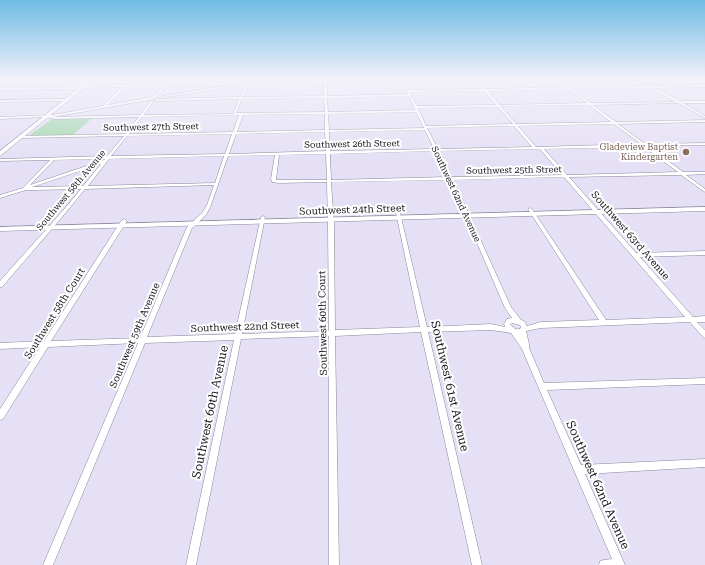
<svg xmlns="http://www.w3.org/2000/svg" width="705" height="565" font-family="'Roboto Serif',serif">
<rect width="100%" height="100%" fill="#e5e0f5"/>
<!-- green -->
<path fill="#a2d6ad" d="M 92,118 L 73,135 L 31,136 L 31,134 L 52,119 Z"/>
<g fill="none" stroke-linecap="round" stroke-linejoin="round">
<!-- minor casing -->
<g stroke="#8a8698" stroke-width="1">
<path id="minor" d="M 167,80 L 170,80 L 167,84 L 224,83 L 228,85 L 244,82 L 245,83 L 228,87 L 225,87 L 224,85 L 166,86 L 158,96 L 154,99 L 53,117 L 140,115 L 151,101 L 153,102 L 144,115 L 233,114 L 239,99 L 156,101 L 154,100 L 156,99 L 240,97 L 246,84 L 247,83 L 324,81 L 324,80 L 326,80 L 326,81 L 407,80 L 404,81 L 409,90 L 483,89 L 476,80 L 479,80 L 486,89 L 566,87 L 557,80 L 560,80 L 570,87 L 648,86 L 638,80 L 641,80 L 652,86 L 705,85 L 705,87 L 655,88 L 680,101 L 705,101 L 705,103 L 683,103 L 705,116 L 705,118 L 678,103 L 593,105 L 616,122 L 705,120 L 705,122 L 618,124 L 645,144 L 705,143 L 705,145 L 648,146 L 683,172 L 705,172 L 705,174 L 686,175 L 705,189 L 705,192 L 681,175 L 569,177 L 636,253 L 705,251 L 705,255 L 640,257 L 693,317 L 705,316 L 705,322 L 697,322 L 705,330 L 705,338 L 703,337 L 690,322 L 541,328 L 526,331 L 529,344 L 529,348 L 544,383 L 705,378 L 705,384 L 547,390 L 581,465 L 705,459 L 705,467 L 585,474 L 625,565 L 599,565 L 600,561 L 604,560 L 612,559 L 522,349 L 511,333 L 491,330 L 428,332 L 482,565 L 472,565 L 421,332 L 335,336 L 339,565 L 329,565 L 329,336 L 241,339 L 196,565 L 186,565 L 234,340 L 145,343 L 53,565 L 43,565 L 138,343 L 48,347 L 3,419 L 0,420 L 0,409 L 40,347 L 0,349 L 0,343 L 44,341 L 121,221 L 124,219 L 127,221 L 51,341 L 140,338 L 187,227 L 202,213 L 207,205 L 214,185 L 85,189 C 59,222 30,254 2,287 L 0,287 L 0,281 C 27,250 55,221 81,189 L 34,190 L 26,190 L 0,198 L 0,195 L 23,188 L 50,160 L 0,161 L 0,159 L 107,156 L 124,136 L 21,138 L 19,137 L 21,136 L 125,134 L 139,117 L 55,119 L 45,117 L 0,119 L 0,117 L 52,115 L 103,106 L 121,87 L 83,88 L 82,89 L 0,90 L 0,88 L 82,87 L 83,86 L 164,84 ZM 402,81 L 408,94 L 327,96 L 327,83 ZM 324,83 L 324,96 L 243,97 L 248,85 ZM 163,86 L 156,94 L 152,97 L 108,105 L 125,87 ZM 651,88 L 675,102 L 591,103 L 572,89 ZM 568,89 L 587,103 L 500,105 L 488,91 ZM 484,91 L 496,105 L 417,106 L 410,92 ZM 409,96 L 415,110 L 328,112 L 327,98 ZM 324,98 L 325,112 L 236,113 L 242,99 ZM 589,105 L 611,122 L 516,124 L 501,106 ZM 498,107 L 513,124 L 426,126 L 418,108 ZM 416,112 L 424,128 L 329,130 L 328,114 ZM 325,114 L 325,130 L 237,132 L 243,115 ZM 239,115 L 233,132 L 129,134 L 142,117 ZM 614,124 L 641,144 L 536,147 L 518,126 ZM 514,126 L 532,147 L 438,149 L 427,128 ZM 425,130 L 434,149 L 330,151 L 329,132 ZM 325,132 L 326,151 L 229,154 L 236,134 ZM 232,134 L 225,154 L 111,156 L 127,136 ZM 644,147 L 678,172 L 567,175 L 544,149 ZM 540,149 L 562,175 L 451,177 L 439,151 ZM 435,151 L 447,177 L 331,180 L 330,154 ZM 326,154 L 327,180 L 276,180 L 279,155 ZM 275,155 L 271,179 L 272,182 L 279,183 L 327,182 L 328,225 L 329,331 L 242,334 L 265,217 L 263,216 L 261,217 L 235,334 L 147,337 L 192,228 L 206,215 L 211,205 L 228,156 ZM 224,156 L 215,183 L 88,186 L 109,159 ZM 105,159 L 104,160 L 30,185 L 54,160 ZM 101,164 L 83,186 L 32,187 ZM 564,177 L 685,317 L 606,320 L 532,209 L 530,208 L 528,209 L 599,320 L 541,322 L 527,326 L 524,321 L 521,320 L 511,307 L 466,208 L 453,180 ZM 448,180 L 462,208 L 505,308 L 512,318 L 507,319 L 504,324 L 505,327 L 491,324 L 427,327 L 400,213 L 398,212 L 396,213 L 420,327 L 335,330 L 334,225 L 331,182 ZM 512,323 L 520,325 L 521,327 L 520,329 C 515,330 513,328 510,324 Z
M 217,87 L 218,89 L 166,97 L 164,96 Z
M 68,99 L 69,100 L 67,101 L 0,102 L 0,100 Z"/>
</g>
<!-- major casing -->
<g stroke="#8a8698" stroke-width="1">
<path id="major" d="M 89,80 L 94,80 L 0,156 L 0,151 Z
M 705,207 L 705,211 L 0,231 L 0,227 Z"/>
</g>
<!-- minor -->
<use href="#minor" fill="#fff" fill-rule="evenodd"/>
<!-- major -->
<use href="#major" fill="#fff" fill-rule="evenodd"/>
</g>
<!-- sky -->
<linearGradient id="sky" x2="0" y2="1"><stop stop-color="#6ebce3"/><stop offset="0.5" stop-color="#f3f1fa"/><stop offset="1" stop-color="#f3f1fa" stop-opacity="0"/></linearGradient>
<rect width="705" height="159" fill="url(#sky)"/>
<!-- markers -->
<circle fill="#8d6e63" stroke="#fff" stroke-width="1.5" cx="686" cy="152" r="4"/>
<g text-anchor="middle" stroke-width="4" stroke-linejoin="round" paint-order="stroke">
<!-- far-street labels -->
<g font-size="9" fill="#17161d" stroke="#fff">
<text transform="translate(151 127) rotate(-1)" y="3">Southwest 27th Street</text>
<text transform="translate(352 144) rotate(-1)" y="3">Southwest 26th Street</text>
<text transform="translate(514 170) rotate(-1)" y="3">Southwest 25th Street</text>
<text transform="translate(71 190) rotate(-50)" y="3">Southwest 58th Avenue</text>
<text transform="translate(456 194) rotate(65)" y="3">Southwest 62nd Avenue</text>
</g>
<!-- far-education labels -->
<g font-size="9" fill="#785e54" stroke="#fff" text-anchor="end">
<text x="678" y="150">Gladeview Baptist<tspan x="678" dy="10">Kindergarten</tspan></text>
</g>
<!-- street labels -->
<g font-size="10" fill="#17161d" stroke="#fff">
<text transform="translate(352 209) rotate(-2)" y="4">Southwest 24th Street</text>
<text transform="translate(631 235) rotate(49)" y="4">Southwest 63rd Avenue</text>
<text transform="translate(54 313) rotate(-58)" y="4">Southwest 58th Court</text>
<text transform="translate(322 323) rotate(-91)" y="4">Southwest 60th Court</text>
<text transform="translate(245 326) rotate(-2)" y="4">Southwest 22nd Street</text>
<text transform="translate(134 335) rotate(-67)" y="4">Southwest 59th Avenue</text>
</g>
<!-- near-street labels -->
<g font-size="12" fill="#17161d" stroke="#fff">
<text transform="translate(450 386) rotate(77)" y="4">Southwest 61st Avenue</text>
<text transform="translate(210 412) rotate(-78)" y="4">Southwest 60th Avenue</text>
<text transform="translate(598 485) rotate(66)" y="4">Southwest 62nd Avenue</text>
</g>
</g>
</svg>
